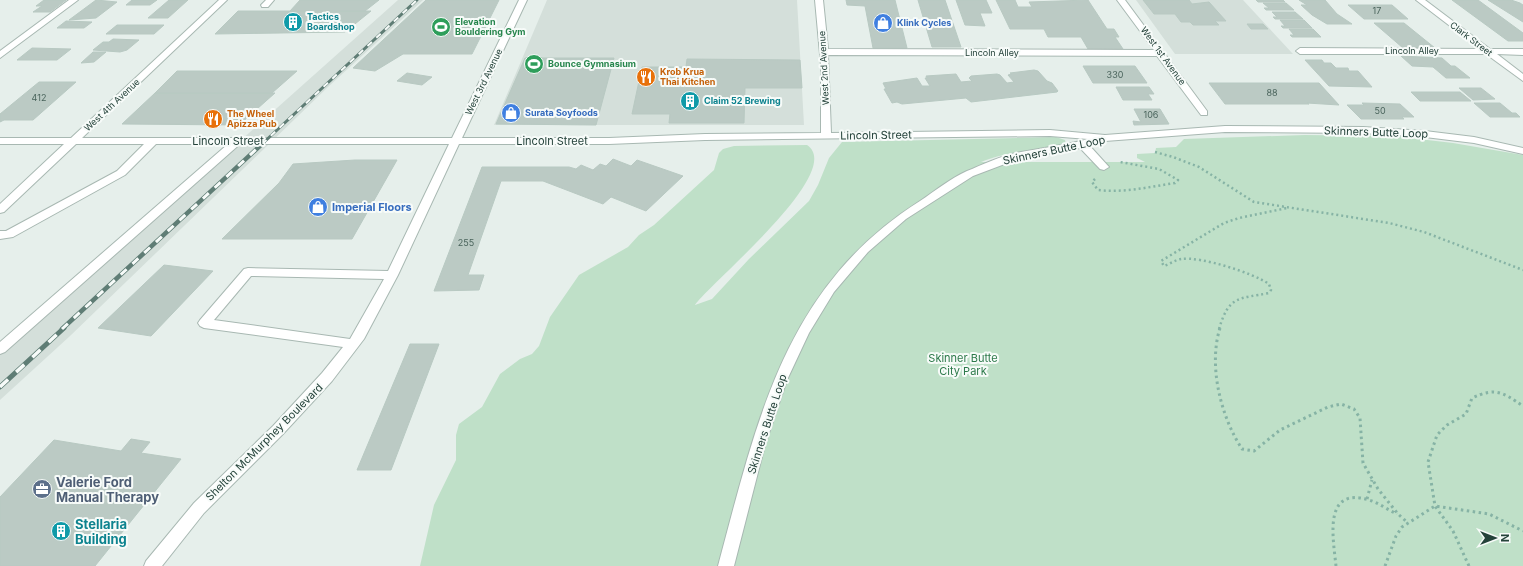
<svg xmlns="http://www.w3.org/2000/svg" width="1523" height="566" font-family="Inter,sans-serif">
<rect width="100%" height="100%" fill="#e6efeb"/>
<!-- built -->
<path fill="#d4dfda" d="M 398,0 L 423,0 L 328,87 L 70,336 L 0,400 L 0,355 Z
M 547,0 L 797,0 L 804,125 L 494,125 Z
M 1136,0 L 1243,0 L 1293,54 L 1175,54 Z"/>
<!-- green -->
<path fill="#bfe0c8" d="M 1305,135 L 1393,136 L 1453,143 L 1523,155 L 1523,566 L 420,566 L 434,505 L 456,460 L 456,435 L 459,424 L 482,407 L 500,374 L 520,359 L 532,354 L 539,346 L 550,317 L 579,275 L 628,247 L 639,235 L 654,225 L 714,170 L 719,153 L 723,149 L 734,146 L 807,145 C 847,171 710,283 695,305 L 712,299 L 749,259 L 809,201 L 818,185 L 829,158 L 842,142 L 1056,137 L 1065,140 L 1066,145 C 1038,153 1008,150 981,162 L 1145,162 L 1137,158 L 1137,154 L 1155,153 L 1156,148 L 1176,147 L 1184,139 Z"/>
<!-- building -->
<path fill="#bbcac4" stroke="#b8c9c2" d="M 44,0 L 66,0 L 50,12 L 33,12 L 42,6 L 36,6 Z
M 96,0 L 117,2 L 96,18 L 69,20 Z
M 132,0 L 157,0 L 150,5 L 126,5 Z
M 169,0 L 188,0 L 168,18 L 148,18 Z
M 300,0 L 379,0 L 365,11 L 290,11 Z
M 426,0 L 499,0 L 472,54 L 403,54 L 375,71 L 353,68 Z
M 846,0 L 895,0 L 907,48 L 873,48 L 865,6 L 847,5 Z
M 918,0 L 945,0 L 961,47 L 932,47 Z
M 956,0 L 986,0 L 992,13 L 980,13 L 985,26 L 965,25 Z
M 996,0 L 1015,0 L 1018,7 L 1032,7 L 1029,2 L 1088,0 L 1107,29 L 1114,29 L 1119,37 L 1115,37 L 1123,49 L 1088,49 L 1081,37 L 1048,37 L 1044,29 L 1010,29 Z
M 1143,0 L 1189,0 L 1192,4 L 1209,2 L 1226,21 L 1215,21 L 1219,25 L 1193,25 L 1190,22 L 1181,22 L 1175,14 L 1154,14 Z
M 1256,0 L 1283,0 L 1285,2 L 1258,2 Z
M 1299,0 L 1325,0 L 1337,14 L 1352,24 L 1327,24 L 1312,15 L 1301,5 L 1307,5 Z
M 1452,0 L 1478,0 L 1523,33 L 1523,41 L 1508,41 Z
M 1488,0 L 1511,0 L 1520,3 L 1523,5 L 1523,22 Z
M 1263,3 L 1286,3 L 1294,10 L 1266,10 L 1264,8 L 1269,8 Z
M 1348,5 L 1392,5 L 1408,19 L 1364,19 Z
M 238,11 L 371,11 L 345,32 L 215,34 Z
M 1272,12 L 1295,12 L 1303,19 L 1275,19 L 1273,17 L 1277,17 Z
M 1280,20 L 1304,20 L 1312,28 L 1283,28 L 1281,26 L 1285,26 Z
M 66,21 L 92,22 L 84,28 L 57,28 Z
M 1374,23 L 1404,23 L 1435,48 L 1403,48 Z
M 1247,24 L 1263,24 L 1268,29 L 1251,29 Z
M 117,25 L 164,25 L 154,34 L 106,34 Z
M 1289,29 L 1313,29 L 1321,37 L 1292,37 L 1290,35 L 1294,35 Z
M 113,39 L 139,40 L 127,50 L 120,52 L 93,50 L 103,42 L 109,42 Z
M 32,48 L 71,49 L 57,60 L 17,60 Z
M 93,52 L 106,52 L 94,62 L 81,63 Z
M 1401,56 L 1442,58 L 1451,66 L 1455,66 L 1470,78 L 1446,78 L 1433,67 L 1412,66 Z
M 525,58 L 614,58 L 596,125 L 496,124 Z
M 687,59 L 800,60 L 802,88 L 745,88 L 744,123 L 669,123 L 670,114 L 632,114 L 642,67 L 686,67 Z
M 1305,60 L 1322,60 L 1324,63 L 1331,63 L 1336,68 L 1348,68 L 1349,71 L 1358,71 L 1372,87 L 1329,86 Z
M 1083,66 L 1135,66 L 1147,83 L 1093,83 Z
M 1034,70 L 1038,71 L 1047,81 L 1052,83 L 1058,91 L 1057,92 L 971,102 L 966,98 L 902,104 L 897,102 L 892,103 L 884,89 L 886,89 L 883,83 L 917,78 L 922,86 L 930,86 L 925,78 L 927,78 L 926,76 L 956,74 L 961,82 L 972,81 L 969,78 L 971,76 L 997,74 L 1000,75 L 1007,83 L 1014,82 L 1008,75 L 1012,74 L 1010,73 Z
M 177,71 L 297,71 L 272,93 L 155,93 Z
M 407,73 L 432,77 L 422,85 L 397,81 Z
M 39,82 L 76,82 L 33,120 L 4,120 L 0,122 L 0,114 Z
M 1209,83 L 1319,83 L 1339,105 L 1307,103 L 1309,104 L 1225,104 Z
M 1116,87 L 1149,87 L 1154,94 L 1148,94 L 1152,100 L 1123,100 Z
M 1459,88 L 1481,88 L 1495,99 L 1473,100 Z
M 1411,92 L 1460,92 L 1471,101 L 1420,101 Z
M 155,93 L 275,93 L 239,125 L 122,124 Z
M 1362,103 L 1400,104 L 1414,117 L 1402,117 L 1404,119 L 1361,119 L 1347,105 L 1364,105 Z
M 1474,103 L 1500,103 L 1512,113 L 1516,113 L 1520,117 L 1490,117 Z
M 1134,109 L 1160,109 L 1169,124 L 1134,125 L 1133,121 L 1141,122 Z
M 613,159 L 631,166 L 637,160 L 683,176 L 646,211 L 611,197 L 603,204 L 543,181 L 501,181 L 468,275 L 484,275 L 479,290 L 434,291 L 482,167 L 569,167 L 576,169 L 581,165 L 593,170 L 600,164 L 606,166 Z
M 355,160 L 397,160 L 352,239 L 222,239 L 279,183 L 293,164 Z
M 164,265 L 213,271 L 151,336 L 98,328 Z
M 410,344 L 439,344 L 391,470 L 357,470 Z
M 131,439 L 150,442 L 141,453 L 181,459 L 95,566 L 0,566 L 0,497 L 54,440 L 121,451 Z"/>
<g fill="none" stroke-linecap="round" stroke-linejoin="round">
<!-- minor casing -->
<g stroke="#a8b8b2" stroke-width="2">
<path id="minor" d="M 69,0 L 78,0 L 0,58 L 0,51 Z
M 219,0 L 227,0 L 82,138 L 452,138 L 519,0 L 527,0 L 462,138 L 609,138 L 705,134 L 821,133 L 821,65 L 815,0 L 823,0 L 828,49 L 1154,50 L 1117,0 L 1125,0 L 1207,111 L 1207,115 L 1201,115 L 1157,56 L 828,55 L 831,133 L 1050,130 L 1105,135 L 1225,126 L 1363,127 L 1425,131 L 1474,137 L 1523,148 L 1523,154 L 1474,143 L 1425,137 L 1363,133 L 1225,132 L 1105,141 L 1089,145 L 1109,167 L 1104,170 L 1100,169 L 1080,148 L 1018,159 L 973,176 L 906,219 L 868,252 L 834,292 L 809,333 L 787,380 L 765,445 L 734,566 L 718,566 C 757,421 784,287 920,201 C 935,191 951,178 967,171 C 982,165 1000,156 1016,153 C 1040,148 1064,146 1088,139 L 1050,136 L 705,140 L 609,144 L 459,144 L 398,275 L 364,339 L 332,381 L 283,434 L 204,513 L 162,566 L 144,566 L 146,561 L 194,503 L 273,426 L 322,373 L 343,347 L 204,328 L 200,326 L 198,323 L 200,320 L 244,269 L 248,268 L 388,271 L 449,144 L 240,144 L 5,352 L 0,354 L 0,342 L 228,144 L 156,144 L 125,175 L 13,237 L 0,239 L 0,231 L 6,231 L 117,171 L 144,144 L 76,144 L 4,212 L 0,213 L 0,204 L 64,144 L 0,144 L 0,138 L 71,138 ZM 251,276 L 384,279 L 350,339 L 214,320 Z
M 266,0 L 274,0 L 268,7 L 262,7 L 261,5 Z
M 1416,0 L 1425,0 L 1490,49 L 1523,49 L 1523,55 L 1497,54 L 1523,74 L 1523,81 L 1486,54 L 1300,54 L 1296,51 L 1300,48 L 1480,49 Z"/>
</g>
<!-- path-far1 -->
<path stroke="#86b3a5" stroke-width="2.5" stroke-dasharray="2 3" stroke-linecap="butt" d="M 1155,152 L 1173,157 L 1199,167 L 1254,202 L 1389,223 L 1424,232 L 1523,270
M 1095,179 L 1092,182 L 1098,190 C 1124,193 1149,187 1175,183 L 1178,180 L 1159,169 L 1120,162
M 1219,329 C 1229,295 1239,299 1269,293 L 1271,290 L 1269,284 C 1253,273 1200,256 1181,259 C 1175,260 1170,264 1164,266 L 1161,261 L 1224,223 L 1239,218 L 1287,208"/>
<!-- path -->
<path stroke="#86b3a5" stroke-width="3" stroke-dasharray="2.5 3.5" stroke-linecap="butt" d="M 1220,328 C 1208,366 1221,417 1242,449 L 1254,451 L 1280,430 L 1328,407 L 1341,404 L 1354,409 L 1360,418 L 1363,463 L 1378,489 L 1398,514 L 1408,523
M 1367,499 L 1372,480
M 1336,566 C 1333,537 1323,486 1369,500 C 1379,503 1388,510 1397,514
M 1385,566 L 1396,536 L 1402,527 L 1435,506 L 1489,514 L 1523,531
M 1469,566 L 1453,531 L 1435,506 L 1428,462 L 1437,435 L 1447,425 L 1466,414 L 1472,398 C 1496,387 1502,392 1523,406"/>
<!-- minor -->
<use href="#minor" fill="#fff" fill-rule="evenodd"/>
<!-- rail-far2 casing -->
<g stroke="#5f7d75" stroke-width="3">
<path id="rail-far2" d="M 262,144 L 417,0"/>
</g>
<!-- rail-far1 casing -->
<g stroke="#5f7d75" stroke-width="4.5">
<path id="rail-far1" d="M 62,329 L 263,143"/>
</g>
<!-- rail casing -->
<g stroke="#5f7d75" stroke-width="5">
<path id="rail" d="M 0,387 L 64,328"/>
</g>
<!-- rail-far2 -->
<use href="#rail-far2" stroke="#f7fbf9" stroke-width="2" stroke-dasharray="6" stroke-linecap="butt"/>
<!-- rail-far1 -->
<use href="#rail-far1" stroke="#f7fbf9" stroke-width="3" stroke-dasharray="8" stroke-linecap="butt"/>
<!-- rail -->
<use href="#rail" stroke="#f7fbf9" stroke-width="3.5" stroke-dasharray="11" stroke-linecap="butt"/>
</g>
<!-- icons -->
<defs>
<g id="building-disc" transform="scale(1)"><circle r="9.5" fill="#0f9aa8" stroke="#f7fbf9"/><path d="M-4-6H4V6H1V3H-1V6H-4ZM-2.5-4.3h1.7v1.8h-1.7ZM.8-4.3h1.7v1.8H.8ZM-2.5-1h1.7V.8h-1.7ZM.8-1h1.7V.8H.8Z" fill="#fff"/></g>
<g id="shop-disc" transform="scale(1)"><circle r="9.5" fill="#3f7fe0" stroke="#f7fbf9"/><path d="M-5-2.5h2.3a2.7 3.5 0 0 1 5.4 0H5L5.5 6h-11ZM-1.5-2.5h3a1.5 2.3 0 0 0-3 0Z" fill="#fff"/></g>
<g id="stadium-disc" transform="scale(1)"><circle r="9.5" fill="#2e9e5b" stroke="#f7fbf9"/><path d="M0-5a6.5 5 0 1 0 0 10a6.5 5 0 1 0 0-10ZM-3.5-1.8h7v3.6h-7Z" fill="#fff"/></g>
<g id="restaurant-disc" transform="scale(1)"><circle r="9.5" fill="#e8710a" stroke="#f7fbf9"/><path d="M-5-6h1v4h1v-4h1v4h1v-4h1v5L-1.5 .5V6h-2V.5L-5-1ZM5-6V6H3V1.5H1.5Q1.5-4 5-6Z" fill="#fff"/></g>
<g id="office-disc" transform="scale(1)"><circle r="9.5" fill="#5c6f8a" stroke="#f7fbf9"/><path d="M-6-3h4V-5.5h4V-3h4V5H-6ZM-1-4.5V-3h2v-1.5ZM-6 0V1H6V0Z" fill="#fff"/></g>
</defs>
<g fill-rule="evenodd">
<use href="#building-disc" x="293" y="22"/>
<use href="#shop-disc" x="883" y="23"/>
<use href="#stadium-disc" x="441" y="27"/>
<use href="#stadium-disc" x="534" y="64"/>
<use href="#restaurant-disc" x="646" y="77"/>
<use href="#building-disc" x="690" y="101"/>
<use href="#shop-disc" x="511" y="113"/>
<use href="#restaurant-disc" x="213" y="119"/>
<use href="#shop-disc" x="318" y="207"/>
<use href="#office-disc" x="42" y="489"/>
<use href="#building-disc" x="61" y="531"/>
</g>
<g text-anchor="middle" stroke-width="4" stroke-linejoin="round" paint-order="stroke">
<!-- number labels -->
<g font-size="9" fill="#4a645c">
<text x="1377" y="14">17</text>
<text x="1115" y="78">330</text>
<text x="1272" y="96">88</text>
<text x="39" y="101">412</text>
<text x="1380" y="114">50</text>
<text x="1151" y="118">106</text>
<text x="466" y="246">255</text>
</g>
<!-- far-culture labels -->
<g font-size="9" font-weight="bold" fill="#0d838f" stroke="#f7fbf9" text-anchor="start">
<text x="307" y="20">Tactics<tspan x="307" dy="10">Boardshop</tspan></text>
<text x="704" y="104">Claim 52 Brewing</text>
</g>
<!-- far-leisure labels -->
<g font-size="9" font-weight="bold" fill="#27864d" stroke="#f7fbf9" text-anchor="start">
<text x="455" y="25">Elevation<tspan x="455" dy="10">Bouldering Gym</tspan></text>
<text x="548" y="67">Bounce Gymnasium</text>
</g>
<!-- far-shop labels -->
<g font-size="9" font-weight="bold" fill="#366cbe" stroke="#f7fbf9" text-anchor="start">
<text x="897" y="26">Klink Cycles</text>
<text x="525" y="116">Surata Soyfoods</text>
</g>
<!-- far-street labels -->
<g font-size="9" fill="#24423a" stroke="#f7fbf9">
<text transform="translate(1471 39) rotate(37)" y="3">Clark Street</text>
<text x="1412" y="54">Lincoln Alley</text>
<text x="992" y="56">Lincoln Alley</text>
<text transform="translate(1163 56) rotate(54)" y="3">West 1st Avenue</text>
<text transform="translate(824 68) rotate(-93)" y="3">West 2nd Avenue</text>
<text transform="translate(484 82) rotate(-64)" y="3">West 3rd Avenue</text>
<text transform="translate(112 105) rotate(-43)" y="3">West 4th Avenue</text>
</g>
<!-- far-food labels -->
<g font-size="9" font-weight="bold" fill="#c56008" stroke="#f7fbf9" text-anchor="start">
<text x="660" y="75">Krob Krua<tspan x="660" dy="10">Thai Kitchen</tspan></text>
<text x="227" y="117">The Wheel<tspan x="227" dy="10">Apizza Pub</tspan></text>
</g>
<!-- street labels -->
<g font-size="11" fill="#24423a" stroke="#f7fbf9">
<text transform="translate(1376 132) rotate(2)" y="4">Skinners Butte Loop</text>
<text transform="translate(876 135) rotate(-1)" y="4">Lincoln Street</text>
<text x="228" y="145">Lincoln Street</text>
<text x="552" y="145">Lincoln Street</text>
<text transform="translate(1054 150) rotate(-12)" y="4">Skinners Butte Loop</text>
<text transform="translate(767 424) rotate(-72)" y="4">Skinners Butte Loop</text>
<text transform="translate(264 442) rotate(-45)" y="4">Shelton McMurphey Boulevard</text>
</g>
<!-- shop labels -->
<g font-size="11" font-weight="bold" fill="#366cbe" stroke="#f7fbf9" text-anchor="start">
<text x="332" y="211">Imperial Floors</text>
</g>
<!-- park labels -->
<g font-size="11" fill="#2d7a4b" stroke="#f7fbf9">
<text x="963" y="362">Skinner Butte<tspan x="963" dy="13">City Park</tspan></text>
</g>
<!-- near-service labels -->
<g font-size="13" font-weight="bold" fill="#4e5e75" stroke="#f7fbf9" text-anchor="start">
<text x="56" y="487">Valerie Ford<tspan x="56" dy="15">Manual Therapy</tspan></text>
</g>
<!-- near-culture labels -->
<g font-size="13" font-weight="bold" fill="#0d838f" stroke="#f7fbf9" text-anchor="start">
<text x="75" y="529">Stellaria<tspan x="75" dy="15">Building</tspan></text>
</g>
</g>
<!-- north arrow -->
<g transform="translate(1495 538) rotate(90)" stroke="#f7fbf9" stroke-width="3" paint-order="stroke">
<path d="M0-3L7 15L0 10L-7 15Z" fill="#24423a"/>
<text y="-6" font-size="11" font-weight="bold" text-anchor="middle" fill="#24423a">N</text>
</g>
</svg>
